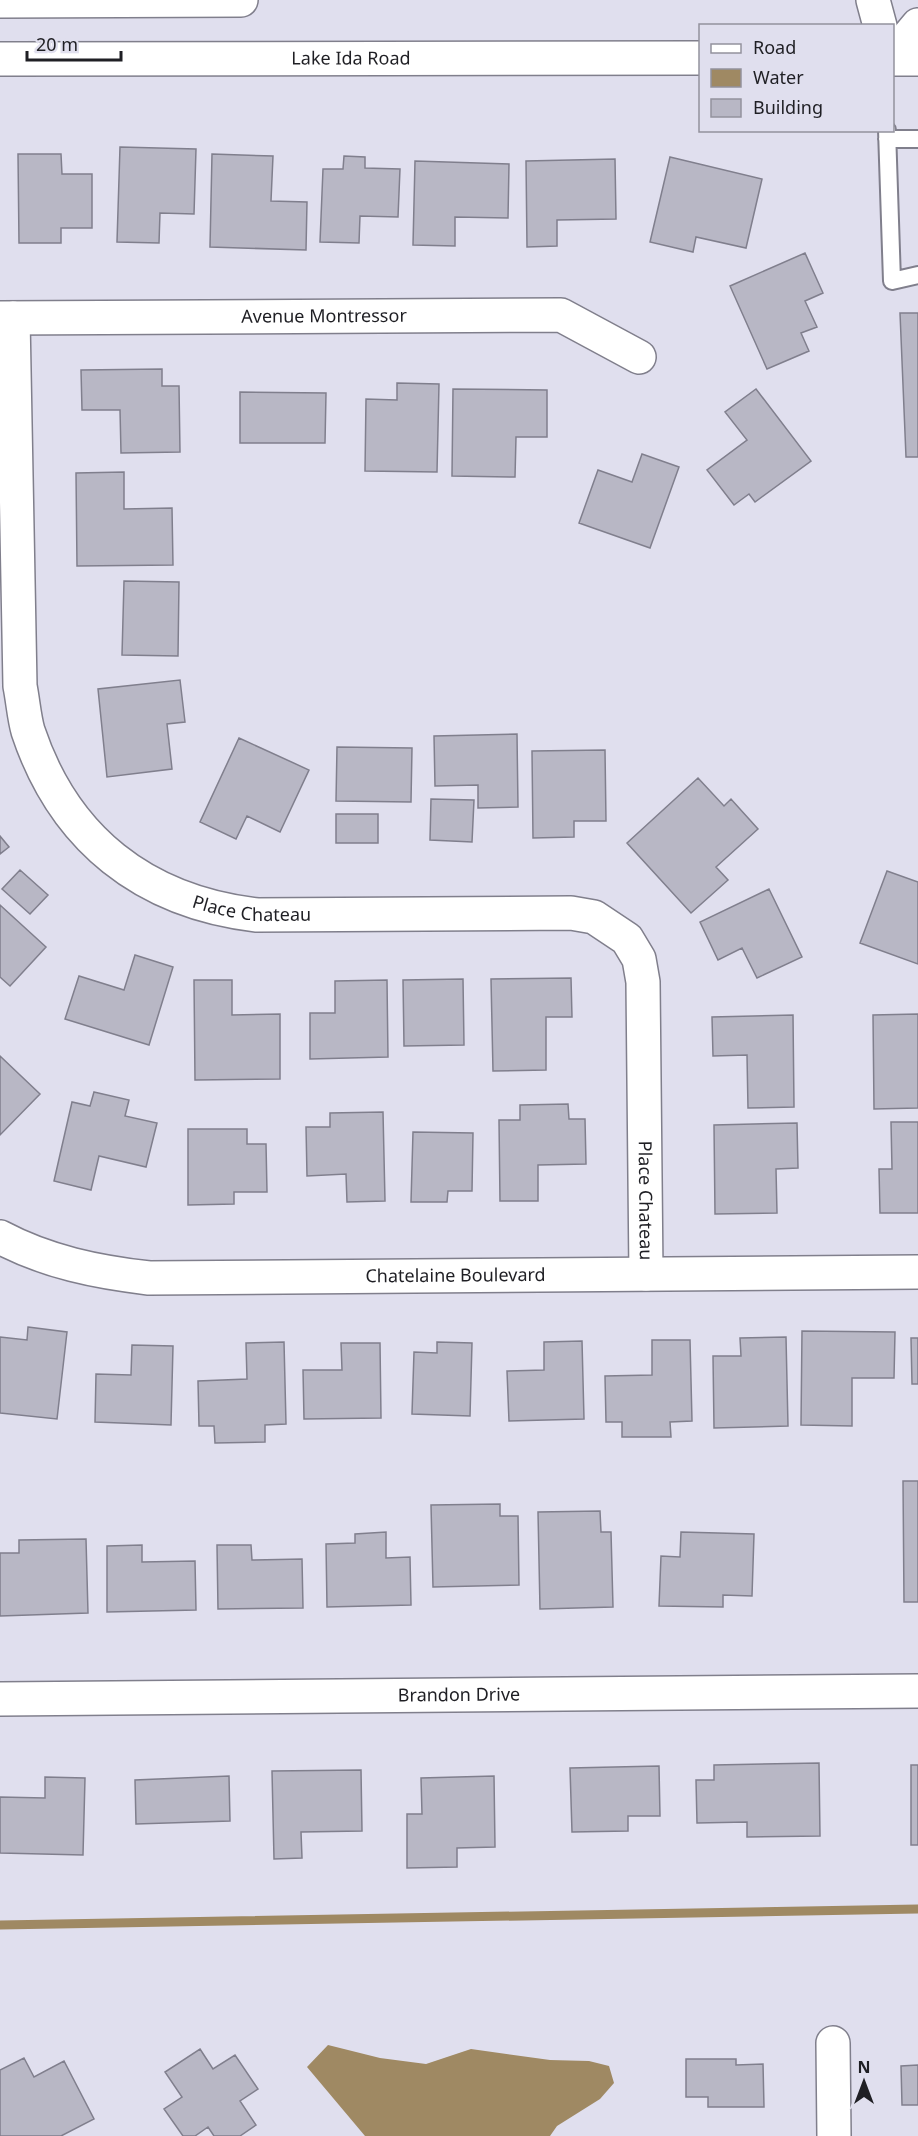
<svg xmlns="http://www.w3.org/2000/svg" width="918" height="2136" font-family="'Noto Sans',sans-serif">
<rect width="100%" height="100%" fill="#e0dfee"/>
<!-- water -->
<path fill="#9f8963" d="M 328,2045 L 380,2058 L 426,2064 L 471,2049 L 550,2060 L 589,2061 L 609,2066 L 614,2083 L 600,2099 L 557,2126 L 550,2136 L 365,2136 L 307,2067 Z"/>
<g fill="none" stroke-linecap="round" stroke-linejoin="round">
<!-- stream -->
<path stroke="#9f8963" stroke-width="9" d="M 0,1925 L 918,1909"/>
</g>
<!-- building -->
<path fill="#b8b7c5" stroke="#807f8d" stroke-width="1.5" d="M 120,147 L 196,149 L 194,214 L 160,213 L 159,243 L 117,242 Z
M 18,154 L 61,154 L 62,174 L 92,174 L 92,228 L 61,228 L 61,243 L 19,243 Z
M 212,154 L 273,156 L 271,201 L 307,202 L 306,250 L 210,247 Z
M 344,156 L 365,157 L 365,168 L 400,169 L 398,217 L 360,216 L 359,243 L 320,242 L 323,169 L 343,169 Z
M 670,157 L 762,179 L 746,248 L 696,237 L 693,252 L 650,242 Z
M 615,159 L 616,219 L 557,220 L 557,246 L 527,247 L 526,161 Z
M 415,161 L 509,164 L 508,218 L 455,217 L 455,246 L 413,245 Z
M 805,253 L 823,293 L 805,301 L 817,327 L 801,333 L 809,351 L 767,369 L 730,286 Z
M 900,313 L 918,313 L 918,457 L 906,457 Z
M 162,369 L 162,386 L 179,386 L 180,452 L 121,453 L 120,410 L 82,410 L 81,370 Z
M 397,383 L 439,384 L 437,472 L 365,471 L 366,399 L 397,400 Z
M 453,389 L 547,390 L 547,437 L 516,437 L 515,477 L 452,476 Z
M 756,389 L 811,461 L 755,502 L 749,494 L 734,505 L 707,470 L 747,440 L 725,412 Z
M 240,392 L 326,393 L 325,443 L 240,443 Z
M 642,454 L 679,467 L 650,548 L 579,523 L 598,470 L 632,482 Z
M 124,472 L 124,509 L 172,508 L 173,565 L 77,566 L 76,473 Z
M 124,581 L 179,582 L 178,656 L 122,655 Z
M 180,680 L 185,722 L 167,724 L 172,769 L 107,777 L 98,689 Z
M 517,734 L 518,807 L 478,808 L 478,785 L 435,786 L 434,736 Z
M 239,738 L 309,770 L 280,832 L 247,816 L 236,839 L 200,822 Z
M 337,747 L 412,748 L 411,802 L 336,801 Z
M 605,750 L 606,821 L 574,821 L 574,837 L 533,838 L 532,751 Z
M 698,778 L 724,806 L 731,799 L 758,829 L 716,867 L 728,880 L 691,913 L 627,843 Z
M 431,799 L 474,800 L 472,842 L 430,840 Z
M 336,814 L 378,814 L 378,843 L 336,843 Z
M 0,836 L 9,847 L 0,854 Z
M 20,870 L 48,895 L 30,914 L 2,889 Z
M 887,871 L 918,882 L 918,964 L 860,943 Z
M 769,889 L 802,957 L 757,978 L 742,948 L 718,960 L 700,922 Z
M 0,905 L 46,947 L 10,986 L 0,977 Z
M 135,955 L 173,967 L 149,1045 L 65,1019 L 79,976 L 124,990 Z
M 571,978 L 572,1017 L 546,1017 L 546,1070 L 493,1071 L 491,979 Z
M 463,979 L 464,1045 L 404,1046 L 403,980 Z
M 194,980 L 232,980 L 232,1015 L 280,1014 L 280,1079 L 195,1080 Z
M 387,980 L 388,1057 L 310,1059 L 310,1013 L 335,1013 L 335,981 Z
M 918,1014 L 918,1108 L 874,1109 L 873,1015 Z
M 793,1015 L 794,1107 L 748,1108 L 747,1055 L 713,1056 L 712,1017 Z
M 0,1056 L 40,1094 L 0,1135 Z
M 94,1092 L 129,1100 L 125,1116 L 157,1123 L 146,1167 L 99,1156 L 91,1190 L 54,1181 L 72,1102 L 90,1106 Z
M 568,1104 L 569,1119 L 585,1119 L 586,1164 L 538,1165 L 538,1201 L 500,1201 L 499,1120 L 520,1120 L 520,1105 Z
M 383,1112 L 385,1201 L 347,1202 L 346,1174 L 307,1176 L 306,1127 L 330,1127 L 330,1113 Z
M 891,1122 L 918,1122 L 918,1213 L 880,1213 L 879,1169 L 892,1169 Z
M 797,1123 L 798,1168 L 776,1169 L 777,1213 L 715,1214 L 714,1125 Z
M 188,1129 L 247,1129 L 247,1144 L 266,1144 L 267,1192 L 234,1192 L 234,1204 L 188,1205 Z
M 413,1132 L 473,1133 L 472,1191 L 448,1191 L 447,1202 L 411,1202 Z
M 28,1327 L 67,1332 L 57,1419 L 0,1413 L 0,1337 L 27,1340 Z
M 802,1331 L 895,1332 L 894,1378 L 852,1378 L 852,1426 L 801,1425 Z
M 786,1337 L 788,1426 L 714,1428 L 713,1356 L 741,1356 L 740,1338 Z
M 911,1338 L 918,1338 L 918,1384 L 912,1384 Z
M 652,1340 L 690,1340 L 692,1421 L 670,1422 L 671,1437 L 622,1437 L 622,1422 L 606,1422 L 605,1376 L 652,1375 Z
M 582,1341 L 584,1419 L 509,1421 L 507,1371 L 544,1370 L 544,1342 Z
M 284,1342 L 286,1424 L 265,1425 L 265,1442 L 215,1443 L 214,1426 L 199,1426 L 198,1381 L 247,1379 L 246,1343 Z
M 437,1342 L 472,1343 L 470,1416 L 412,1414 L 414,1352 L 437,1353 Z
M 341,1343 L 380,1343 L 381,1418 L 304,1419 L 303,1370 L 342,1370 Z
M 132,1345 L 173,1346 L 171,1425 L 95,1422 L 96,1374 L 131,1375 Z
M 903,1481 L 918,1481 L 918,1602 L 904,1602 Z
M 500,1504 L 500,1516 L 518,1516 L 519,1585 L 433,1587 L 431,1505 Z
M 600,1511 L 601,1532 L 611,1532 L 613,1607 L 540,1609 L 538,1512 Z
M 386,1532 L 386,1558 L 410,1557 L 411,1605 L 327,1607 L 326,1544 L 355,1543 L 355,1534 Z
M 681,1532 L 754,1534 L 752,1596 L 723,1595 L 723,1607 L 659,1606 L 661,1556 L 680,1557 Z
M 86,1539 L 88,1613 L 0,1616 L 0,1553 L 19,1553 L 19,1540 Z
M 142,1545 L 142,1562 L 195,1561 L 196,1610 L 107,1612 L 107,1546 Z
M 217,1545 L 251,1545 L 252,1560 L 302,1559 L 303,1608 L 218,1609 Z
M 819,1763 L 820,1836 L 747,1837 L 747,1822 L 697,1823 L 696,1780 L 714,1780 L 714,1765 Z
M 911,1765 L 918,1765 L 918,1845 L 911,1845 Z
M 659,1766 L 660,1816 L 628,1816 L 628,1831 L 572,1832 L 570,1768 Z
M 361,1770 L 362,1831 L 301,1832 L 302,1858 L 274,1859 L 272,1771 Z
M 229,1776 L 230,1821 L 136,1824 L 135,1780 Z
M 494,1776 L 495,1847 L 457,1848 L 457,1867 L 407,1868 L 407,1814 L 422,1814 L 421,1778 Z
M 45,1777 L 85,1778 L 83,1855 L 0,1853 L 0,1797 L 45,1798 Z
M 200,2049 L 213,2069 L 235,2055 L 258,2089 L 240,2101 L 256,2125 L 240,2136 L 214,2136 L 208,2127 L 195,2136 L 183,2136 L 164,2109 L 182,2097 L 165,2072 Z
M 24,2058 L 34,2077 L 64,2061 L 94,2119 L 61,2136 L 0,2136 L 0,2070 Z
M 686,2059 L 736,2059 L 736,2065 L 763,2064 L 764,2107 L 708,2107 L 708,2097 L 686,2097 Z
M 918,2065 L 918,2105 L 902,2105 L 901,2066 Z"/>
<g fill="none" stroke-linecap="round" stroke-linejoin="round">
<!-- lane casing -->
<g stroke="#807f8c" stroke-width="20">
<path id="lane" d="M 887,130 L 892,281 L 918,275
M 887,139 L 918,139"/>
</g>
<!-- street casing -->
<g stroke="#807f8c" stroke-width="36">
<g id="street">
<path d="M 873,0 L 880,26"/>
<path d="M 892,56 L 918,25"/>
<path id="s1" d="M 0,318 L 561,315 L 639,357"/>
<path id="s2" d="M 13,318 L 20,686 C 23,701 24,717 28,731 C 64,839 144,902 257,915 L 571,913 L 594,917 L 627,939 L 639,959 L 643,982 L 646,1274"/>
<path id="s3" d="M 0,1237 C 47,1262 97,1272 149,1278 L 918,1272"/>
<path id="s4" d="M 0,1699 L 918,1691"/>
<path d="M 833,2043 L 834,2136"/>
</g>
</g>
<!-- secondary casing -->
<g stroke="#807f8c" stroke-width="36">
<g id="secondary">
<path d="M 0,1 L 241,0"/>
<path id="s5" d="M 0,59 L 700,58"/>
<path d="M 892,59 L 918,59"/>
</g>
</g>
<!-- lane -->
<use href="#lane" stroke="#fff" stroke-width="16"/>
<!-- street -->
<use href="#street" stroke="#fff" stroke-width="33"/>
<!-- secondary -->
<use href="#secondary" stroke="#fff" stroke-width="33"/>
</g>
<g text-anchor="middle" stroke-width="4.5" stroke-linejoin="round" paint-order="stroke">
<!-- street labels -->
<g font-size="18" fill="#1f1f24" stroke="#e0dfee">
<text dy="6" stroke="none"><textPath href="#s5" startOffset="351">Lake Ida Road</textPath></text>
<text dy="6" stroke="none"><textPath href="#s1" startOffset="324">Avenue Montressor</textPath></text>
<text dy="6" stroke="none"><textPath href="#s2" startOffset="720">Place Chateau</textPath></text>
<text dy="6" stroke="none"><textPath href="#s2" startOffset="1368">Place Chateau</textPath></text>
<text dy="6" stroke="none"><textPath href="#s3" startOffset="462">Chatelaine Boulevard</textPath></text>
<text dy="6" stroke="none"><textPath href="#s4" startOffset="459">Brandon Drive</textPath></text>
</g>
</g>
<!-- legend -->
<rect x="699" y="24" width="195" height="108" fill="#e0dfee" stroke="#93929d" stroke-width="1.5"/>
<rect x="711" y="44" width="30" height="9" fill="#ffffff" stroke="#93929d" stroke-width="1.5"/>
<text x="753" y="54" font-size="18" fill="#1f1f24">Road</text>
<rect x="711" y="69" width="30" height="18" fill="#9f8963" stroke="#93929d" stroke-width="1.5"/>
<text x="753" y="84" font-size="18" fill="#1f1f24">Water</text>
<rect x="711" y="99" width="30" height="18" fill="#b8b7c5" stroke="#93929d" stroke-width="1.5"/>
<text x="753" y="114" font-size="18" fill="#1f1f24">Building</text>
<!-- north arrow -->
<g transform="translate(864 2082)" stroke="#e0dfee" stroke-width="4.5" paint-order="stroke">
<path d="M0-4.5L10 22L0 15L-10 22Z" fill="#1f1f24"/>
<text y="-9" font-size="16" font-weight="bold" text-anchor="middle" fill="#1f1f24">N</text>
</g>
<!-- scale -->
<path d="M27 51v9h94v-9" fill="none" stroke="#1f1f24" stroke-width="3"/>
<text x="36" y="51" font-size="18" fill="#1f1f24" stroke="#e0dfee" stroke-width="4.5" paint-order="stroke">20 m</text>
</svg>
